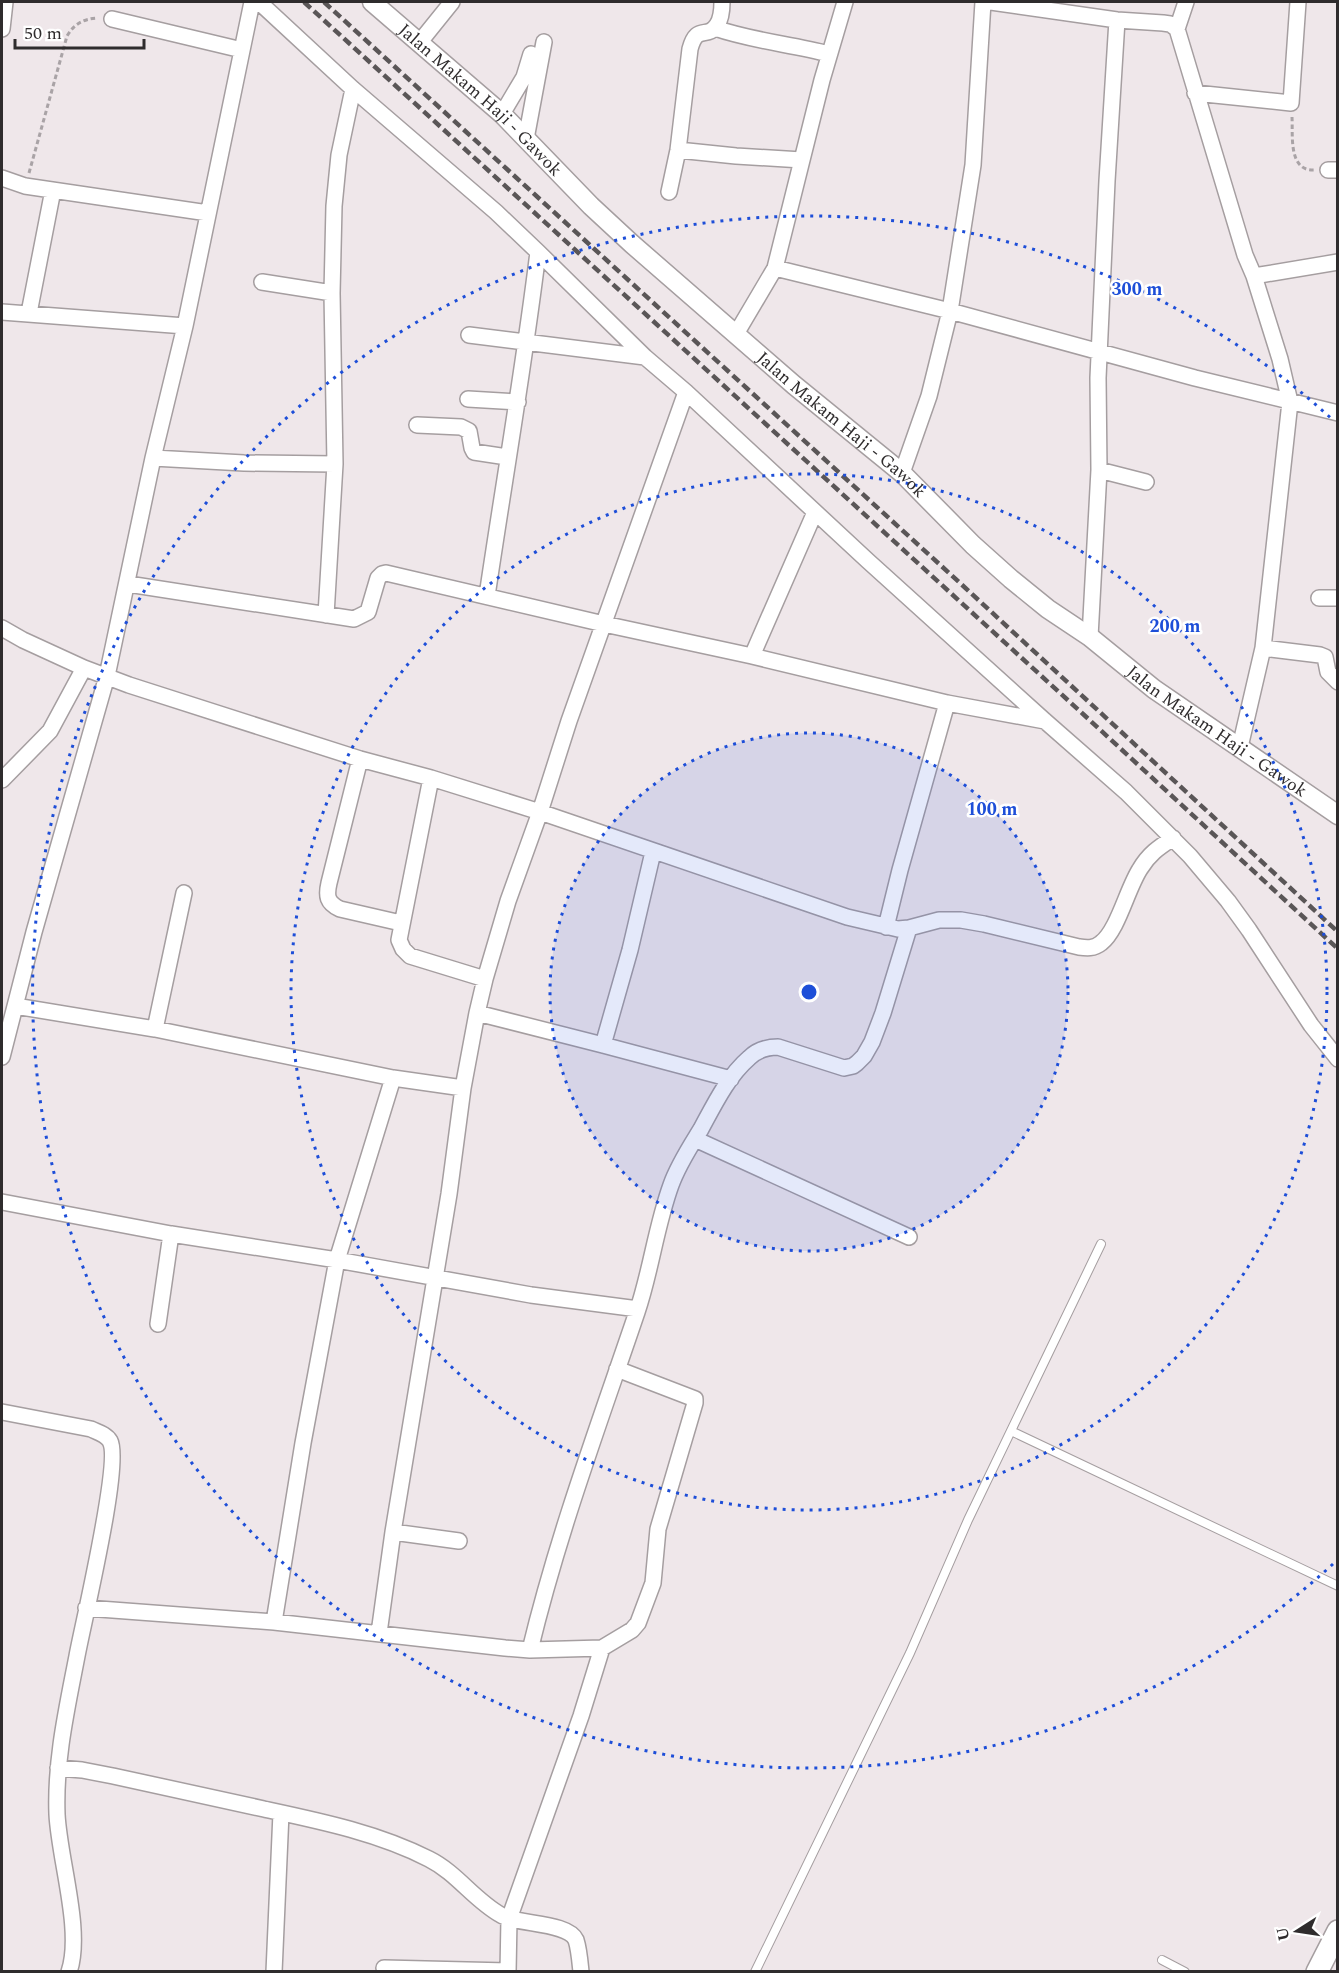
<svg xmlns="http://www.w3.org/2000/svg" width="1339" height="1973" font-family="Spectral,serif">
<rect width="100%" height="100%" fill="#efe7ea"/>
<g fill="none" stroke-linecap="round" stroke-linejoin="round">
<!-- service casing -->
<g stroke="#a59ea0" stroke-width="10">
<path id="service" d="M 1011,1431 L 1338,1586
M 1162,1960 L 1185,1972
M 755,1972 L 910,1653 L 968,1520 L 1101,1244"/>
</g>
<!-- minor casing -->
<g stroke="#a59ea0" stroke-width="18">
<path id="minor" d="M 259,2 L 353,89 L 496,212 L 538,252 L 645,357 L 686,392 L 868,561 L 1045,721 L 1126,792 L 1190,856 L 1228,901 L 1249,930 L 1311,1025 L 1338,1059
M 991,2 L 1117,20 L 1163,23 L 1170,24 L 1177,29
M 1186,2 L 1177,29 L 1245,255 L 1254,276 L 1280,359 L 1290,402 L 1263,648 L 1240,747
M 112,19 L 242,50
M 715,28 C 752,41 791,44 829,54
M 2,29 L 5,2
M 419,43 L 452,2
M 1195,93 L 1291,103 L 1298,2
M 502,114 L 524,77 L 531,54
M 526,139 L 544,42
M 678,150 L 736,156 L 802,160
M 1328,170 L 1338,170
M 2,178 L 25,186 L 208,213
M 669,192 L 678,150 L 690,49 C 697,23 707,40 717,25 C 721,19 722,9 722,2
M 775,268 L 950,311 L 1195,378 L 1338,413
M 1254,276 L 1338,262
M 262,282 L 332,293
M 2,312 L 185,326
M 29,313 L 53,190
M 736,334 L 775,268 L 822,80 L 845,2
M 469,335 L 645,357
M 468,399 L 518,402
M 417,425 L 461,427 L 469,431 L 472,448 L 474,452 L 507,457
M 153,458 L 244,463 L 335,464
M 1099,470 L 1146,482
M 902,473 L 929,396 L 950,311 L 973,165 L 983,2
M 128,584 L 354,619 L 368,612 L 378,578 L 382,574 L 386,573 L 604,624 L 752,656 L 947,703 L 1045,721
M 487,596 C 504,481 524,367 538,252
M 1319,598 L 1338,598
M 326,615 L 335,464 L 332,293 L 334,206 L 339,155 L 353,89
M 2,628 L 23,640 L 84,668 L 129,685 L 360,759 L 431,778 L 540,812 L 847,917 L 898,929 L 909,928 L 939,920 L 961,920 L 984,924 L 1079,947 C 1086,948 1094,949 1101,943 C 1118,930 1127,889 1140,869 C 1149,854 1158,848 1173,838
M 1090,637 L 1099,470 L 1098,378 L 1107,181 L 1117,20
M 1263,648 L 1320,655 L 1325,657 L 1328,672 L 1338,682
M 752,656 L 815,512
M 360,759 L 329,883 C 326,896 327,903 340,909 L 401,923
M 431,778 L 399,940 L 403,949 L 410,956 L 485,979
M 2,780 L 50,731 L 84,668
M 886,927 L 900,870 L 947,703
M 15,1006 L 155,1029 L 393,1078 L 463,1088
M 477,1013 L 603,1045 L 731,1079
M 155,1029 L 184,893
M 603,1045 L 630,950 L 653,852
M 2,1057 L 34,932 L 107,676 L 153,458 L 185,326 L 252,2
M 695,1139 L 909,1237
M 2,1202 L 171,1234 L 337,1260 L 531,1295 L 638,1309
M 158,1324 L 171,1234
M 2,1412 L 91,1429 C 97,1432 106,1434 110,1441 C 122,1462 83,1623 77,1656 C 67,1708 55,1760 57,1814 C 59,1859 83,1931 69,1972
M 393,1532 L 459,1541
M 86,1608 L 274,1622 L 505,1648 L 530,1650 C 558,1534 599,1424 637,1312 C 651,1271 656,1226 671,1185 C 678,1165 690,1147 701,1129 C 714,1105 728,1076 749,1058 C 757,1050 767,1047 778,1047 L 844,1068 L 853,1066 L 857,1063 L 864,1056 L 872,1042 L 883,1013 L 909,928
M 274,1622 L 303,1443 L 337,1260 L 393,1078
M 379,1633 L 393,1532 L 449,1194 L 463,1088 L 477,1013 L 485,979 L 508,901 L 540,812 L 569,721 L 686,392
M 530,1650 L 602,1648 L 632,1630 L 638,1623 L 653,1583 L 658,1529 L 695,1403 L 695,1399 L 617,1369
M 58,1768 L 82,1770 L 113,1776 C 164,1787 214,1798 264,1809 C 320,1821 378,1833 429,1859 C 457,1873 474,1900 501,1915 C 518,1925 568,1922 576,1940 C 579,1949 580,1962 581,1972
M 384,1968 L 508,1971
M 274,1972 L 281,1813
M 508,1972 L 509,1919 L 581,1716 L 602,1648"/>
</g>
<!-- tertiary casing -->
<g stroke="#a59ea0" stroke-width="21">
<g id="tertiary">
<path id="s1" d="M 372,2 L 502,114 L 591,206 L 632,244 L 794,385 L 902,473 L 973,545 L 1011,579 L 1048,609 L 1090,637 L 1154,689 L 1338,815"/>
</g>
</g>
<!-- secondary casing -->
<g stroke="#a59ea0" stroke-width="24">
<path id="secondary" d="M 1317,1972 L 1338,1931"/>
</g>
<!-- path -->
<path stroke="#a9a3a6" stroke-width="3" stroke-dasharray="4.5 3" stroke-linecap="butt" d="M 1292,117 C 1293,135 1288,171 1314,170
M 29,173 L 67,36 C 74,24 83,19 97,18"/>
<!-- service -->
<use href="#service" stroke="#fff" stroke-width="8"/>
<!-- minor -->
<use href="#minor" stroke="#fff" stroke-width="15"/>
<!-- tertiary -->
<use href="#tertiary" stroke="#fff" stroke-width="18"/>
<!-- secondary -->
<use href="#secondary" stroke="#fff" stroke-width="21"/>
<!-- rail -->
<path stroke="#5a5657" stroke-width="4.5" stroke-dasharray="9 4.5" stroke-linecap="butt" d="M 304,2 L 1083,714 L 1338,949
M 324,2 L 960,583 L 1338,932"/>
</g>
<!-- distance rings -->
<circle cx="809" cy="992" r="259" fill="#1d4ed8" fill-opacity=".12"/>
<g fill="none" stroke="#1d4ed8" stroke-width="3" stroke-dasharray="3 6">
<circle cx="809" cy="992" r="259"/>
<circle cx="809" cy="992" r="518"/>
<path d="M1333 1564A776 776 0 1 1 1333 420"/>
</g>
<g text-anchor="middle" stroke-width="5" stroke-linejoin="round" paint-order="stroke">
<!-- street labels -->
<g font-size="18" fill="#2f2c2d" stroke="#fff">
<text dy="6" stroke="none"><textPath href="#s1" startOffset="146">Jalan Makam Haji - Gawok</textPath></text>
<text dy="6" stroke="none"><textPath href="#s1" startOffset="632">Jalan Makam Haji - Gawok</textPath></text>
<text dy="6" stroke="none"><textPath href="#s1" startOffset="1118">Jalan Makam Haji - Gawok</textPath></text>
</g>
</g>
<circle cx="809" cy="992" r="9" fill="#1d4ed8" stroke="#fff" stroke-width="3"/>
<g font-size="18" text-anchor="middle" font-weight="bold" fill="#1d4ed8" stroke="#fff" stroke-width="5" stroke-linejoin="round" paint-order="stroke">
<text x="1137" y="295">300 m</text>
<text x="1175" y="632">200 m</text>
<text x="992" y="815">100 m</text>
</g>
<!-- border -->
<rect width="1339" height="1973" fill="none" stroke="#2f2c2d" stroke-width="6"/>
<!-- north arrow -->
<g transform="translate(1297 1931) rotate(258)" stroke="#ffffff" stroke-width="4.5" paint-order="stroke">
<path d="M0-4.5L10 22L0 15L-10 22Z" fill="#2f2c2d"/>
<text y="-9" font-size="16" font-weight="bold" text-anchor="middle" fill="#2f2c2d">U</text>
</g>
<!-- scale -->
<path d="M15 39v9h129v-9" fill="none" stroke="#2f2c2d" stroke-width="3"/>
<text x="24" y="39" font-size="18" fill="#2f2c2d" stroke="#ffffff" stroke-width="4.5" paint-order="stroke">50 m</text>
</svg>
